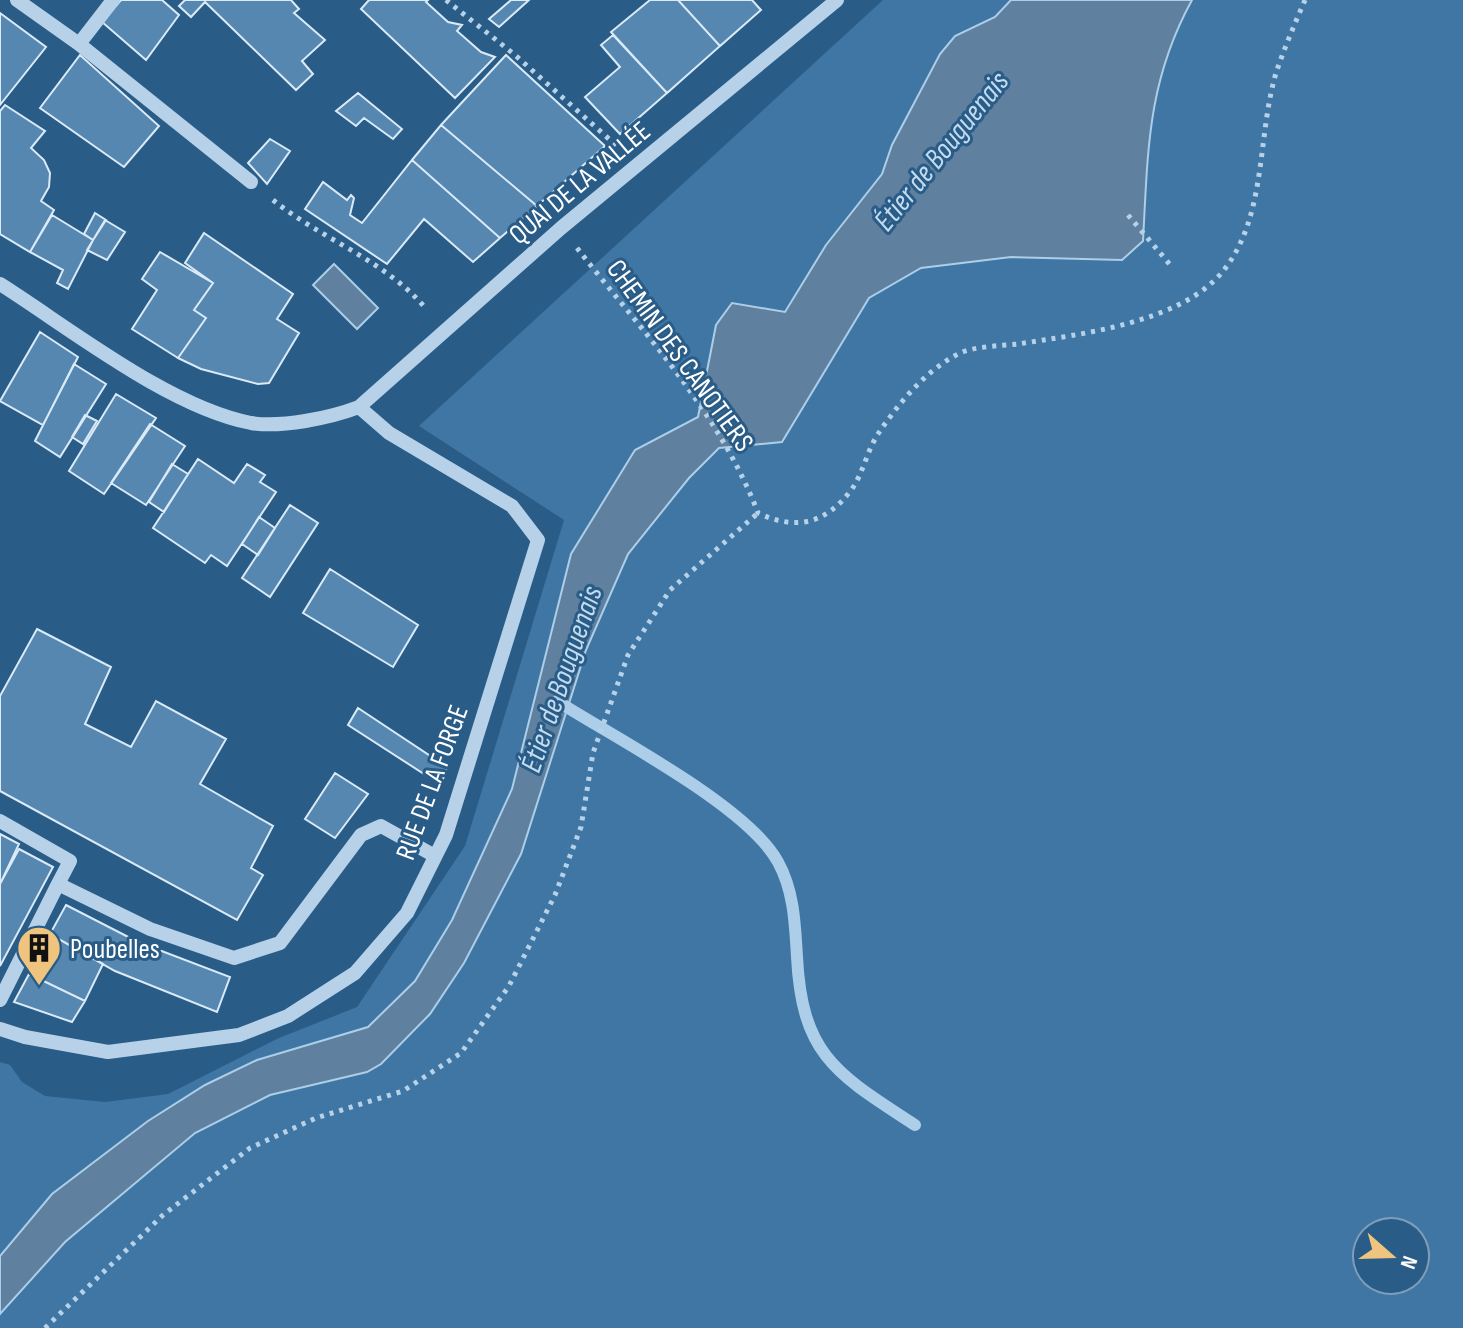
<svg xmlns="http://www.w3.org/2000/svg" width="1463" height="1328" font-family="'Sofia Sans Condensed',sans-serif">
<rect width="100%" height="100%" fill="#2a5c88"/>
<!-- green -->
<path fill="#3f76a4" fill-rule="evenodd" d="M 883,0 L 1463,0 L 1463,1328 L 0,1328 L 0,1062 L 10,1065 L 22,1082 L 45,1096 L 105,1102 L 168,1094 L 279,1038 L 357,1007 L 465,846 L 564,520 L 419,426 ZM 1367,1232 L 1415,1232 L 1415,1280 L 1367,1280 Z"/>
<!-- water -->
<path fill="#5f809e" stroke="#accee8" stroke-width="2" d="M 1011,0 L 1192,0 C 1147,82 1148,151 1143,241 L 1122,260 L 1011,257 L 921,268 L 869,298 L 782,442 L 719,448 L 689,478 L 628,554 L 586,650 L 521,854 L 464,963 L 430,1014 L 381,1064 L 367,1072 L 270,1095 L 195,1133 L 65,1242 L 0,1314 L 0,1256 L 52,1194 L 148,1121 L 205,1085 L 257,1060 L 368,1027 L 415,981 L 452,920 L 512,789 L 571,554 L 635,450 L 698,417 L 716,325 L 732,303 L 785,312 L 826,245 L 882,174 L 892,145 L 940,54 L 955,36 L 995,17 Z
M 334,264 L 378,308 L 357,329 L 313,285 Z"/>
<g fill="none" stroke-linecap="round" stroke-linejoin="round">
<!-- stream -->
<path stroke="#accee8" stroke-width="12" d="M 557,701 C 613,737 748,806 778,862 C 794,891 795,924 797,957 C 802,1056 837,1074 915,1125"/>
</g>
<!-- building -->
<path fill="#5687b1" stroke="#daeaf7" stroke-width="2" d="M 121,0 L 162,0 L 179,15 L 146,60 L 102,22 Z
M 185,0 L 291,0 L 299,9 L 294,13 L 325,40 L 302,61 L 313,74 L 296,90 L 205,2 L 191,17 L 179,6 Z
M 369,0 L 428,0 L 426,2 L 448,22 L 462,25 L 457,31 L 481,52 L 495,57 L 455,98 L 361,9 Z
M 511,0 L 529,0 L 499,27 L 489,19 Z
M 650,0 L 678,0 L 720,46 L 667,93 L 611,32 Z
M 678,0 L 752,0 L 761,10 L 720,46 Z
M 0,13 L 46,47 L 0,105 Z
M 613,35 L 667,93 L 620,134 L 585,97 L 620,67 L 601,45 Z
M 80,55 L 159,126 L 124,167 L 40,108 Z
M 506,55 L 605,146 L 537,206 L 441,125 Z
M 358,93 L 402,129 L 393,139 L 364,118 L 356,126 L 336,111 Z
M 5,105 L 45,131 L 31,148 L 44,160 L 50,173 L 49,187 L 41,201 L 54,210 L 30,252 L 0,234 L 0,111 Z
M 441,125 L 537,206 L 500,238 L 412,160 Z
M 270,139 L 290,151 L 267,184 L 248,163 Z
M 412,160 L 500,238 L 473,262 L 424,219 L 387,264 L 305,209 L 323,182 L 347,200 L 351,195 L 354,198 L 350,215 L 362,223 Z
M 95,213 L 106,220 L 93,240 L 84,234 Z
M 52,215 L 93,240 L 68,289 L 57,283 L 63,270 L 30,252 Z
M 105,220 L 125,232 L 107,260 L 87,250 Z
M 204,233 L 293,294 L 277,319 L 299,333 L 269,383 L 258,384 L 201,369 L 178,358 L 206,318 L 194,310 L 213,283 L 185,263 Z
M 160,252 L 213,283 L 194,310 L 206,318 L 178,358 L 132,329 L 157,290 L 142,279 Z
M 40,332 L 78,357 L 43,425 L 0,401 Z
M 74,364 L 106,384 L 60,457 L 35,441 Z
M 116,394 L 156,418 L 104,494 L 69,471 Z
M 85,415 L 97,421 L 83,444 L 72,437 Z
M 150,424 L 185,446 L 146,505 L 111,483 Z
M 198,459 L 234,483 L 247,464 L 265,475 L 260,482 L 276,492 L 227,566 L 211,555 L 205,563 L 153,528 Z
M 172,464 L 188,474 L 164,512 L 149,502 Z
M 290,505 L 318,523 L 270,597 L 242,578 Z
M 259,517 L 275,528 L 258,555 L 242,544 Z
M 330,569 L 418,625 L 393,667 L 303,613 Z
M 37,629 L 111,667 L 85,724 L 131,747 L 156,701 L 226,739 L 200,784 L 273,826 L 251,868 L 263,875 L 237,920 L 0,791 L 0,696 Z
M 358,708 L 447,767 L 441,785 L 348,725 Z
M 335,773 L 368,794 L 335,838 L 305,819 Z
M 0,834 L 19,844 L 0,884 Z
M 19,849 L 53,867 L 0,966 L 0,884 Z
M 66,905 L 138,942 L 230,977 L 217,1012 L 115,971 L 50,934 Z
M 50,934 L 103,964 L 85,1001 L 29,974 Z
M 29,974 L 85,1001 L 72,1022 L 14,1002 Z"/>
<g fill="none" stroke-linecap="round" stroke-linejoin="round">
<!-- path -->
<path stroke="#b7d2e8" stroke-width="5" stroke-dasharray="4 6" stroke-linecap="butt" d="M 446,0 L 515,55 L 618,147
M 273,200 C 321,239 387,261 427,310
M 1128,215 L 1172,267
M 577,248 C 642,331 720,413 758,513 C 796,531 826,524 852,489 C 863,473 867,451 878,434 C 898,404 925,371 958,354 C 974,346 1000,346 1018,344 C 1081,334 1182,323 1224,270 C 1267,215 1257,137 1276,73 C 1284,49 1295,23 1305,0
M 45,1328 L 163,1215 L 250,1148 L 316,1118 L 403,1091 L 461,1053 L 509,986 L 555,895 L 581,827 L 593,753 L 628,655 L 670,590 L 758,513"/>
<!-- minor -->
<path stroke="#b7d2e8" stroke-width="14" d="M 17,0 L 79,44 L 113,0
M 79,44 L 251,182
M 0,284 C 71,329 169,407 251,423 C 281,428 330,418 359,407 L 561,228 L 837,0
M 0,821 L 70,861 L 58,884
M 0,1000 L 58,884 L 150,929 L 234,958 L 280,943 L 361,835 L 381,826 L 435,856
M 0,1029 L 25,1037 L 108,1052 L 239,1035 L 288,1016 L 355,973 L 407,913 L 446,835 L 538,540 L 512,506 L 389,433 L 359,407"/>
</g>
<!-- icons -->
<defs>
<g id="building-pin" transform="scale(2.3)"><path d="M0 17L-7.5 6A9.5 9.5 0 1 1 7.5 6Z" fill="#efc47e" stroke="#2a5c88"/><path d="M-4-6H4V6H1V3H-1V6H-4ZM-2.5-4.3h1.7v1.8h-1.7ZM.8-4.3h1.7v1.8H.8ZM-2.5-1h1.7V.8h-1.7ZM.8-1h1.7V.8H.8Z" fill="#111"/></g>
</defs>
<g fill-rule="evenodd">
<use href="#building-pin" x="39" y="948"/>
</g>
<g text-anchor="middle" stroke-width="6" stroke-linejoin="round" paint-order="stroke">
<!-- street labels -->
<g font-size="28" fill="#fff" stroke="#2a5c88">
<text transform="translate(579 182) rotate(-40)" y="10">QUAI DE LA VALLÉE</text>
<text transform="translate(681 355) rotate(54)" y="10">CHEMIN DES CANOTIERS</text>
<text transform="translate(431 782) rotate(-70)" y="10">RUE DE LA FORGE</text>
</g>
<!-- poi labels -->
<g font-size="28" fill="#fff" stroke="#2a5c88" text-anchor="start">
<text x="70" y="958">Poubelles</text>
</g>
<!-- water labels -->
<g font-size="30" font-style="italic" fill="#c3dbef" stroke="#2a5c88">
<text transform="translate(941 151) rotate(-51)" y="10">Étier de Bouguenais</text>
<text transform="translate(561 679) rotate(-71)" y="10">Étier de Bouguenais</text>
</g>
</g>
<!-- north arrow -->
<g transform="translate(1391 1256) rotate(110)"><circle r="38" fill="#2a5c88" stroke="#7f9db8" stroke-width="2"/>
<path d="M0-6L14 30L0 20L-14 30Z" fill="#efc47e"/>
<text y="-12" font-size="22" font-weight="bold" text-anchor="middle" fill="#ffffff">N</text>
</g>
</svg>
